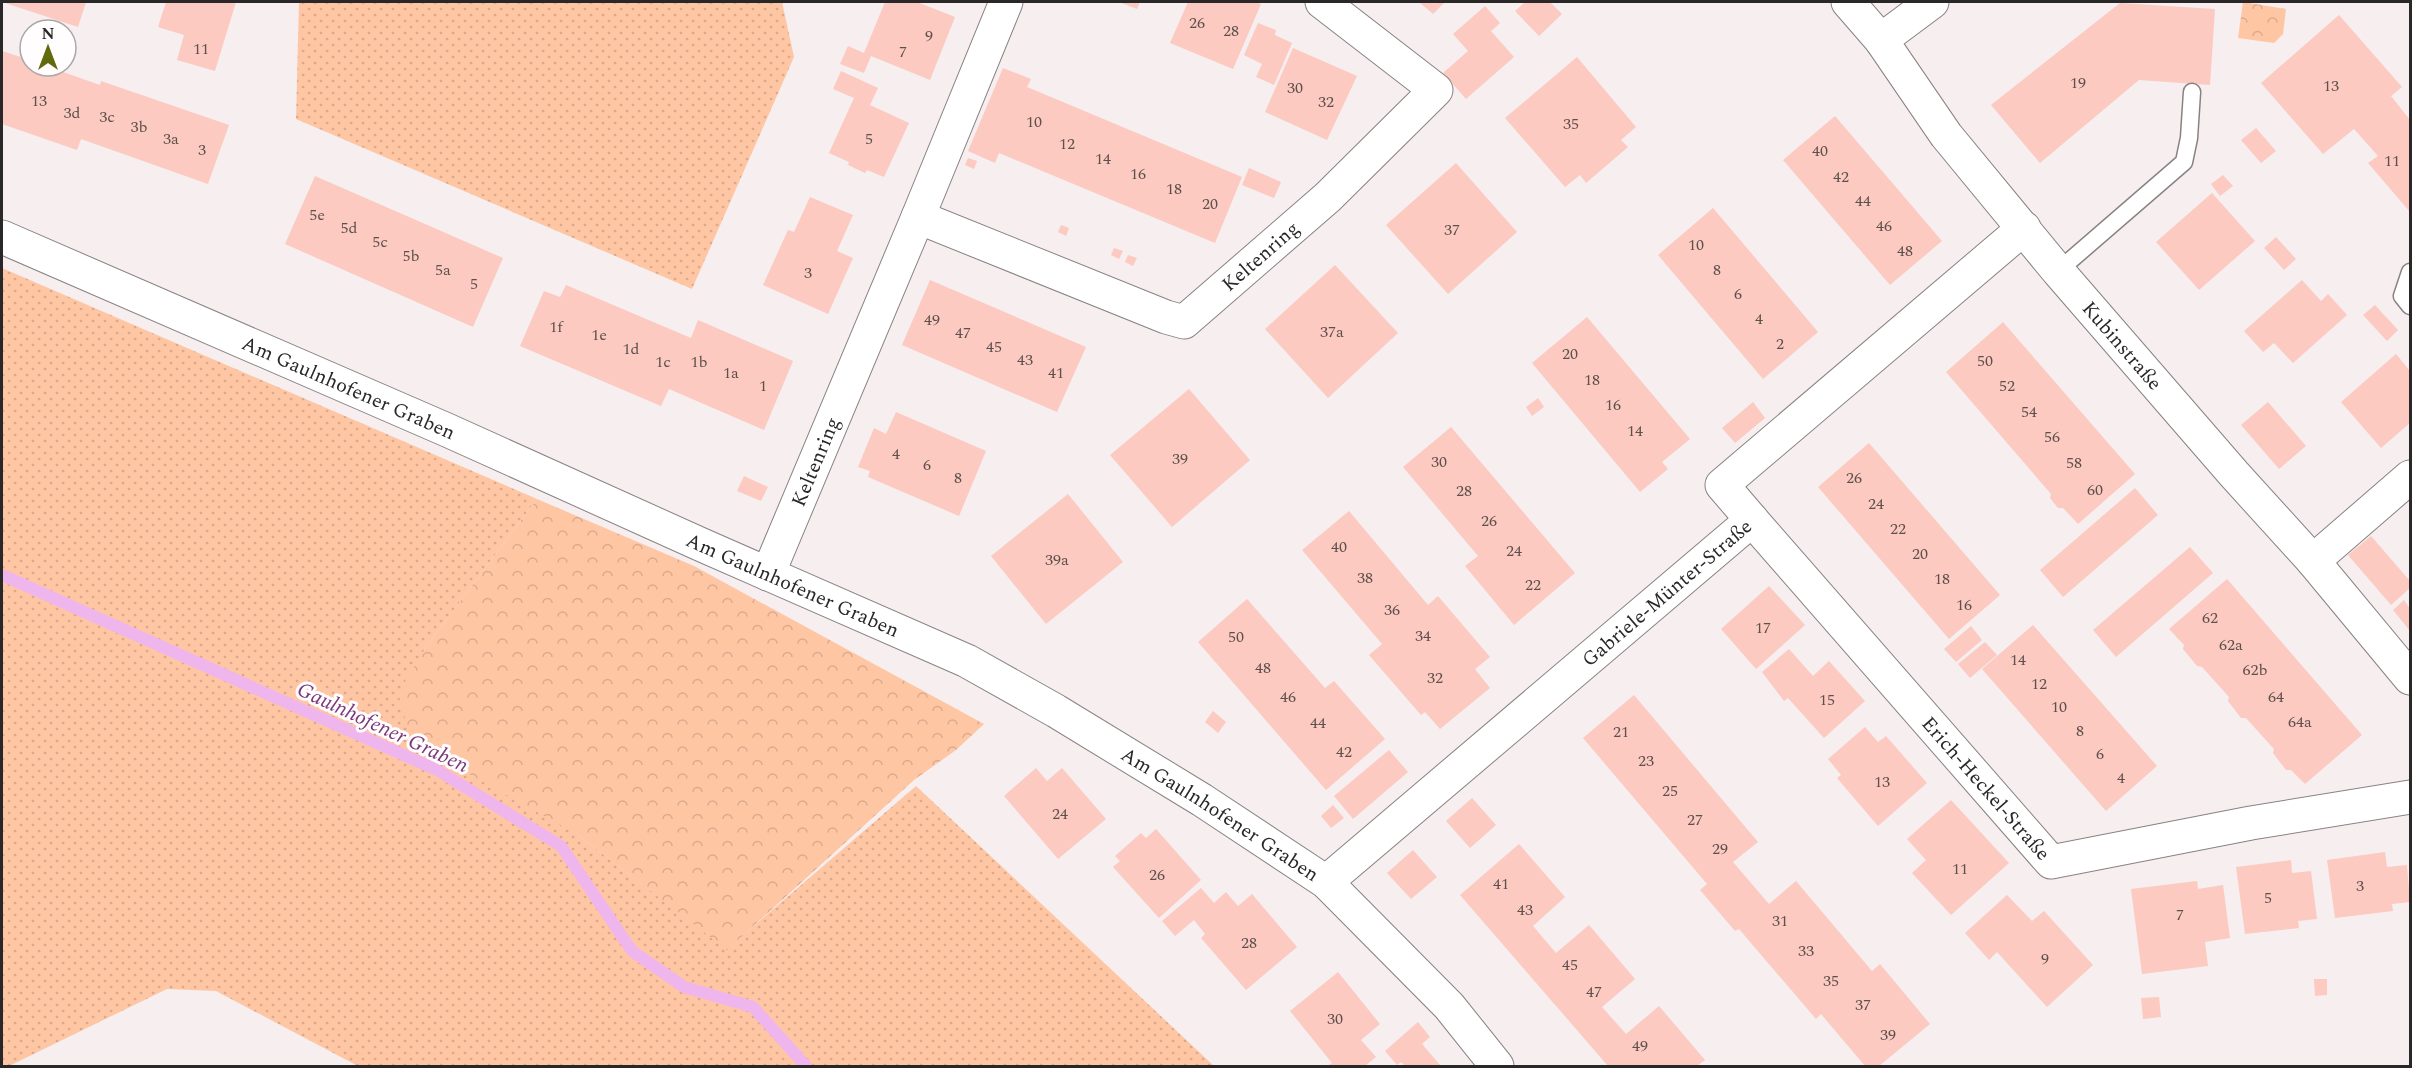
<svg xmlns="http://www.w3.org/2000/svg" width="2412" height="1068" font-family="Spectral,serif">
<defs>
<pattern id="grass-dots" width="8" height="8" patternUnits="userSpaceOnUse" patternTransform="scale(1.5)"><rect width="8" height="8" fill="#ffc6a4"/><path d="M2 2h.1M6 6h.1" fill="none" stroke="#dbaa8d" stroke-width="1.8" stroke-linecap="round"/></pattern>
<pattern id="forest-crowns" width="20" height="18" patternUnits="userSpaceOnUse" patternTransform="scale(1.5)"><rect width="20" height="18" fill="#ffc6a4"/><path d="M2 6a3 3 0 1 1 6 0M12 15a3 3 0 1 1 6 0" fill="none" stroke="#dbaa8d"/></pattern>
</defs>
<rect width="100%" height="100%" fill="#f6eeef"/>
<!-- grass -->
<path fill="url(#grass-dots)" d="M 299,2 L 782,2 L 794,57 L 692,289 L 296,119 Z
M 2,268 L 537,499 L 424,650 L 578,835 L 727,949 L 916,786 L 1214,1066 L 358,1066 L 216,991 L 167,989 L 9,1066 L 2,1066 Z"/>
<!-- forest -->
<path fill="url(#forest-crowns)" d="M 2243,2 L 2286,9 L 2283,34 L 2274,43 L 2238,38 Z
M 537,499 L 694,566 L 984,724 L 956,750 L 914,780 L 727,950 L 578,835 L 412,742 L 398,693 L 424,650 Z"/>
<g fill="none" stroke-linecap="round" stroke-linejoin="round">
<!-- stream -->
<path stroke="#efb6ed" stroke-width="12" d="M 2,575 L 437,770 L 561,846 L 632,951 L 684,987 L 753,1007 L 806,1066"/>
</g>
<!-- building -->
<path fill="#fccac0" d="M 2,2 L 86,2 L 78,27 Z
M 166,2 L 236,2 L 215,71 L 177,60 L 184,35 L 158,27 Z
M 885,2 L 917,2 L 955,17 L 930,80 L 871,56 L 864,73 L 840,64 L 848,46 L 864,53 Z
M 1119,2 L 1140,2 L 1137,9 Z
M 1188,2 L 1256,2 L 1261,4 L 1233,69 L 1170,43 Z
M 1419,2 L 1445,2 L 1433,14 Z
M 1525,2 L 1550,2 L 1562,14 L 1539,36 L 1515,11 Z
M 2120,3 L 2215,9 L 2210,85 L 2139,80 L 2040,163 L 1991,105 Z
M 1485,6 L 1500,23 L 1491,31 L 1514,57 L 1466,99 L 1443,73 L 1468,51 L 1453,34 Z
M 2339,15 L 2402,87 L 2391,96 L 2410,120 L 2410,212 L 2368,163 L 2378,156 L 2354,129 L 2323,154 L 2261,83 Z
M 1258,23 L 1276,30 L 1275,35 L 1292,43 L 1274,85 L 1256,77 L 1262,64 L 1244,55 Z
M 1293,48 L 1357,76 L 1327,140 L 1265,112 Z
M 2,51 L 30,60 L 30,66 L 46,66 L 100,85 L 101,81 L 229,125 L 208,184 L 81,139 L 77,150 L 2,124 Z
M 1577,57 L 1636,127 L 1621,140 L 1628,147 L 1586,183 L 1580,175 L 1565,187 L 1505,118 Z
M 1003,68 L 1031,79 L 1027,87 L 1242,177 L 1215,243 L 999,153 L 995,163 L 968,151 Z
M 841,71 L 878,88 L 870,105 L 909,123 L 884,177 L 867,170 L 865,173 L 848,165 L 849,162 L 829,153 L 854,98 L 833,89 Z
M 1835,116 L 1942,241 L 1890,285 L 1783,160 Z
M 2256,128 L 2276,151 L 2261,163 L 2241,140 Z
M 968,158 L 977,161 L 974,169 L 965,165 Z
M 1456,163 L 1517,232 L 1448,294 L 1386,225 Z
M 1249,168 L 1281,182 L 1274,198 L 1242,185 Z
M 2223,175 L 2233,186 L 2220,196 L 2211,184 Z
M 315,176 L 503,258 L 473,327 L 285,244 Z
M 2212,193 L 2255,241 L 2199,290 L 2156,242 Z
M 810,197 L 853,215 L 837,251 L 853,258 L 828,314 L 763,285 L 788,230 L 794,232 Z
M 1713,208 L 1818,332 L 1763,379 L 1658,255 Z
M 1061,225 L 1069,228 L 1066,236 L 1058,232 Z
M 2276,237 L 2296,259 L 2284,270 L 2264,248 Z
M 1114,248 L 1123,251 L 1119,259 L 1111,255 Z
M 1128,255 L 1137,258 L 1133,266 L 1125,262 Z
M 1335,265 L 1398,333 L 1328,398 L 1265,329 Z
M 930,280 L 1086,347 L 1057,412 L 902,345 Z
M 2302,280 L 2321,301 L 2328,294 L 2347,315 L 2293,363 L 2274,343 L 2263,352 L 2244,331 Z
M 566,285 L 691,338 L 698,320 L 793,361 L 764,430 L 669,389 L 661,406 L 520,346 L 544,291 L 560,297 Z
M 2375,305 L 2398,330 L 2387,341 L 2363,315 Z
M 1587,317 L 1690,439 L 1662,462 L 1668,469 L 1640,492 L 1532,363 Z
M 2003,322 L 2135,474 L 2078,524 L 2063,508 L 2058,508 L 2050,498 L 2051,494 L 1946,372 Z
M 2396,354 L 2410,371 L 2410,423 L 2381,448 L 2341,402 Z
M 1189,389 L 1250,460 L 1172,527 L 1110,455 Z
M 1538,398 L 1544,407 L 1532,416 L 1526,407 Z
M 1753,402 L 1765,418 L 1735,443 L 1722,428 Z
M 2268,402 L 2306,446 L 2279,469 L 2241,425 Z
M 896,412 L 986,451 L 959,516 L 868,477 L 870,471 L 858,467 L 874,428 L 886,434 Z
M 1451,427 L 1575,573 L 1514,625 L 1465,566 L 1478,556 L 1403,467 Z
M 1869,443 L 2000,595 L 1949,639 L 1818,487 Z
M 744,476 L 768,487 L 761,501 L 737,491 Z
M 2135,488 L 2158,515 L 2063,597 L 2040,570 Z
M 1068,494 L 1123,562 L 1046,624 L 991,556 Z
M 1349,511 L 1428,605 L 1438,596 L 1490,657 L 1475,669 L 1490,688 L 1440,729 L 1425,712 L 1421,715 L 1369,655 L 1382,644 L 1302,550 Z
M 2371,536 L 2410,581 L 2410,588 L 2391,605 L 2348,555 Z
M 2190,547 L 2213,573 L 2116,657 L 2093,630 Z
M 2227,579 L 2362,735 L 2305,784 L 2291,770 L 2286,770 L 2273,753 L 2274,749 L 2246,718 L 2241,718 L 2228,701 L 2229,697 L 2202,667 L 2197,666 L 2183,649 L 2184,645 L 2169,629 Z
M 1769,586 L 1805,625 L 1756,669 L 1721,629 Z
M 1247,599 L 1325,688 L 1334,681 L 1385,739 L 1326,790 L 1198,642 Z
M 2404,600 L 2410,609 L 2410,631 L 2393,610 Z
M 2033,625 L 2157,766 L 2106,811 L 1982,669 Z
M 1971,626 L 1982,640 L 1956,662 L 1944,649 Z
M 1985,642 L 1997,655 L 1970,678 L 1958,664 Z
M 1789,649 L 1813,676 L 1829,661 L 1865,701 L 1824,738 L 1788,698 L 1784,701 L 1762,672 Z
M 1634,695 L 1758,842 L 1733,862 L 1769,904 L 1796,881 L 1872,971 L 1880,964 L 1930,1024 L 1879,1066 L 1865,1066 L 1821,1014 L 1816,1019 L 1739,929 L 1735,931 L 1700,890 L 1707,884 L 1583,738 Z
M 1213,711 L 1226,722 L 1218,733 L 1205,722 Z
M 1865,727 L 1878,742 L 1886,736 L 1927,783 L 1878,826 L 1837,778 L 1841,775 L 1828,759 Z
M 1389,750 L 1408,772 L 1353,819 L 1334,796 Z
M 1036,768 L 1047,781 L 1062,768 L 1106,819 L 1058,859 L 1004,796 Z
M 1472,798 L 1496,825 L 1470,848 L 1446,821 Z
M 1951,800 L 2009,863 L 1951,915 L 1912,873 L 1926,860 L 1907,839 Z
M 1333,805 L 1344,818 L 1331,828 L 1321,816 Z
M 1156,829 L 1201,880 L 1159,918 L 1113,867 L 1120,861 L 1115,856 L 1141,833 L 1146,838 Z
M 1519,844 L 1565,897 L 1533,926 L 1556,953 L 1589,925 L 1635,979 L 1602,1007 L 1626,1034 L 1659,1006 L 1705,1060 L 1697,1066 L 1608,1066 L 1460,895 Z
M 1413,850 L 1437,877 L 1411,899 L 1387,873 Z
M 2385,852 L 2387,867 L 2407,865 L 2410,902 L 2392,904 L 2393,911 L 2335,918 L 2327,860 Z
M 2291,860 L 2292,873 L 2311,871 L 2317,919 L 2298,921 L 2299,928 L 2245,934 L 2236,867 Z
M 2197,881 L 2198,889 L 2223,885 L 2230,938 L 2205,942 L 2208,966 L 2142,974 L 2131,889 Z
M 1201,888 L 1214,903 L 1226,892 L 1238,906 L 1252,894 L 1297,947 L 1246,990 L 1201,938 L 1205,934 L 1194,920 L 1175,936 L 1162,921 Z
M 2007,895 L 2032,921 L 2044,911 L 2093,965 L 2047,1007 L 1997,952 L 1989,960 L 1965,933 Z
M 1338,972 L 1380,1024 L 1361,1040 L 1376,1057 L 1365,1066 L 1327,1066 L 1332,1063 L 1290,1011 Z
M 2314,979 L 2327,979 L 2327,995 L 2315,996 Z
M 2159,997 L 2161,1017 L 2143,1019 L 2141,998 Z
M 1418,1022 L 1430,1037 L 1422,1044 L 1441,1066 L 1405,1066 L 1401,1062 L 1397,1065 L 1385,1051 Z"/>
<g fill="none" stroke-linecap="round" stroke-linejoin="round">
<!-- service casing -->
<g stroke="#898283" stroke-width="19">
<path id="service" d="M 2058,271 L 2184,162 L 2189,138 L 2192,92
M 2410,272 L 2402,296 L 2410,306"/>
</g>
<!-- minor casing -->
<g stroke="#898283" stroke-width="35">
<g id="minor">
<path id="s1" d="M 1848,2 L 1881,40 L 1946,135 L 2058,271 L 2234,474 L 2313,561 L 2410,678"/>
<path d="M 1881,40 L 1932,2"/>
<path id="s2" d="M 918,217 L 1166,317 L 1184,322 L 1328,197 L 1436,90 L 1322,2"/>
<path id="s3" d="M 2,237 L 447,430 L 702,545 L 967,661 L 1056,711 L 1202,800 L 1326,882 L 1449,1006 L 1497,1066"/>
<path id="s4" d="M 1752,520 L 2051,862 L 2251,823 L 2410,797"/>
<path d="M 2313,561 L 2410,477"/>
<path id="s5" d="M 768,574 L 918,217 L 1006,2"/>
<path id="s6" d="M 1326,882 L 1752,520 L 1722,485 L 2024,228"/>
</g>
</g>
<!-- service -->
<use href="#service" stroke="#fff" stroke-width="16"/>
<!-- minor -->
<use href="#minor" stroke="#fff" stroke-width="33"/>
</g>
<g text-anchor="middle" stroke-width="6" stroke-linejoin="round" paint-order="stroke">
<!-- number labels -->
<g font-size="16" fill="#5e504d">
<text x="1197" y="28">26</text>
<text x="1231" y="36">28</text>
<text x="929" y="41">9</text>
<text x="201" y="54">11</text>
<text x="903" y="57">7</text>
<text x="2078" y="88">19</text>
<text x="2331" y="91">13</text>
<text x="1295" y="93">30</text>
<text x="39" y="106">13</text>
<text x="1326" y="107">32</text>
<text x="72" y="118">3d</text>
<text x="107" y="122">3c</text>
<text x="1034" y="127">10</text>
<text x="1571" y="129">35</text>
<text x="139" y="132">3b</text>
<text x="171" y="144">3a</text>
<text x="869" y="144">5</text>
<text x="1067" y="149">12</text>
<text x="202" y="155">3</text>
<text x="1820" y="156">40</text>
<text x="1103" y="164">14</text>
<text x="2392" y="166">11</text>
<text x="1138" y="179">16</text>
<text x="1841" y="182">42</text>
<text x="1174" y="194">18</text>
<text x="1863" y="206">44</text>
<text x="1210" y="209">20</text>
<text x="317" y="220">5e</text>
<text x="1884" y="231">46</text>
<text x="349" y="233">5d</text>
<text x="1452" y="235">37</text>
<text x="380" y="247">5c</text>
<text x="1696" y="250">10</text>
<text x="1905" y="256">48</text>
<text x="411" y="261">5b</text>
<text x="443" y="275">5a</text>
<text x="1717" y="275">8</text>
<text x="808" y="278">3</text>
<text x="474" y="289">5</text>
<text x="1738" y="299">6</text>
<text x="1759" y="324">4</text>
<text x="932" y="325">49</text>
<text x="556" y="332">1f</text>
<text x="1332" y="337">37a</text>
<text x="963" y="338">47</text>
<text x="599" y="340">1e</text>
<text x="1780" y="349">2</text>
<text x="994" y="352">45</text>
<text x="631" y="354">1d</text>
<text x="1570" y="359">20</text>
<text x="1025" y="365">43</text>
<text x="1985" y="366">50</text>
<text x="663" y="367">1c</text>
<text x="699" y="367">1b</text>
<text x="731" y="378">1a</text>
<text x="1056" y="378">41</text>
<text x="1592" y="385">18</text>
<text x="763" y="391">1</text>
<text x="2007" y="391">52</text>
<text x="1613" y="410">16</text>
<text x="2029" y="417">54</text>
<text x="1635" y="436">14</text>
<text x="2052" y="442">56</text>
<text x="896" y="459">4</text>
<text x="1180" y="464">39</text>
<text x="1439" y="467">30</text>
<text x="2074" y="468">58</text>
<text x="927" y="470">6</text>
<text x="958" y="483">8</text>
<text x="1854" y="483">26</text>
<text x="2095" y="495">60</text>
<text x="1464" y="496">28</text>
<text x="1876" y="509">24</text>
<text x="1489" y="526">26</text>
<text x="1898" y="534">22</text>
<text x="1339" y="552">40</text>
<text x="1514" y="556">24</text>
<text x="1920" y="559">20</text>
<text x="1057" y="565">39a</text>
<text x="1365" y="583">38</text>
<text x="1942" y="584">18</text>
<text x="1533" y="590">22</text>
<text x="1964" y="610">16</text>
<text x="1392" y="615">36</text>
<text x="2210" y="623">62</text>
<text x="1763" y="633">17</text>
<text x="1423" y="641">34</text>
<text x="1236" y="642">50</text>
<text x="2231" y="650">62a</text>
<text x="2018" y="665">14</text>
<text x="1263" y="673">48</text>
<text x="2255" y="675">62b</text>
<text x="1435" y="683">32</text>
<text x="2039" y="689">12</text>
<text x="1288" y="702">46</text>
<text x="2276" y="702">64</text>
<text x="1827" y="705">15</text>
<text x="2059" y="712">10</text>
<text x="2300" y="727">64a</text>
<text x="1318" y="728">44</text>
<text x="2080" y="736">8</text>
<text x="1621" y="737">21</text>
<text x="1344" y="757">42</text>
<text x="2100" y="759">6</text>
<text x="1646" y="766">23</text>
<text x="2121" y="783">4</text>
<text x="1882" y="787">13</text>
<text x="1670" y="796">25</text>
<text x="1060" y="819">24</text>
<text x="1695" y="825">27</text>
<text x="1720" y="854">29</text>
<text x="1960" y="874">11</text>
<text x="1157" y="880">26</text>
<text x="1501" y="889">41</text>
<text x="2360" y="891">3</text>
<text x="2268" y="903">5</text>
<text x="1525" y="915">43</text>
<text x="2180" y="920">7</text>
<text x="1780" y="926">31</text>
<text x="1249" y="948">28</text>
<text x="1806" y="956">33</text>
<text x="2045" y="964">9</text>
<text x="1570" y="970">45</text>
<text x="1831" y="986">35</text>
<text x="1594" y="997">47</text>
<text x="1863" y="1010">37</text>
<text x="1335" y="1024">30</text>
<text x="1888" y="1040">39</text>
<text x="1640" y="1051">49</text>
</g>
<!-- street labels -->
<g font-size="20" fill="#292727" stroke="#fffdfd">
<text dy="7" stroke="none"><textPath href="#s2" startOffset="387">Keltenring</textPath></text>
<text dy="7" stroke="none"><textPath href="#s1" startOffset="440">Kubinstraße</textPath></text>
<text dy="7" stroke="none"><textPath href="#s3" startOffset="378">Am Gaulnhofener Graben</textPath></text>
<text dy="7" stroke="none"><textPath href="#s5" startOffset="122">Keltenring</textPath></text>
<text dy="7" stroke="none"><textPath href="#s3" startOffset="864">Am Gaulnhofener Graben</textPath></text>
<text dy="7" stroke="none"><textPath href="#s6" startOffset="447">Gabriele-Münter-Straße</textPath></text>
<text dy="7" stroke="none"><textPath href="#s4" startOffset="356">Erich-Heckel-Straße</textPath></text>
<text dy="7" stroke="none"><textPath href="#s3" startOffset="1350">Am Gaulnhofener Graben</textPath></text>
</g>
<!-- water labels -->
<g font-size="21" font-style="italic" fill="#7a387a" stroke="#fffdfd">
<text transform="translate(383 727) rotate(25)" y="7">Gaulnhofener Graben</text>
</g>
</g>
<!-- border -->
<rect width="2412" height="1068" fill="none" stroke="#292727" stroke-width="6"/>
<!-- north arrow -->
<g transform="translate(48 48)"><circle r="28" fill="#fffdfd" stroke="#a9a7a7" stroke-width="1.5"/>
<path d="M0-4.5L10 22L0 15L-10 22Z" fill="#616a0e"/>
<text y="-9" font-size="16" font-weight="bold" text-anchor="middle" fill="#292727">N</text>
</g>
</svg>
